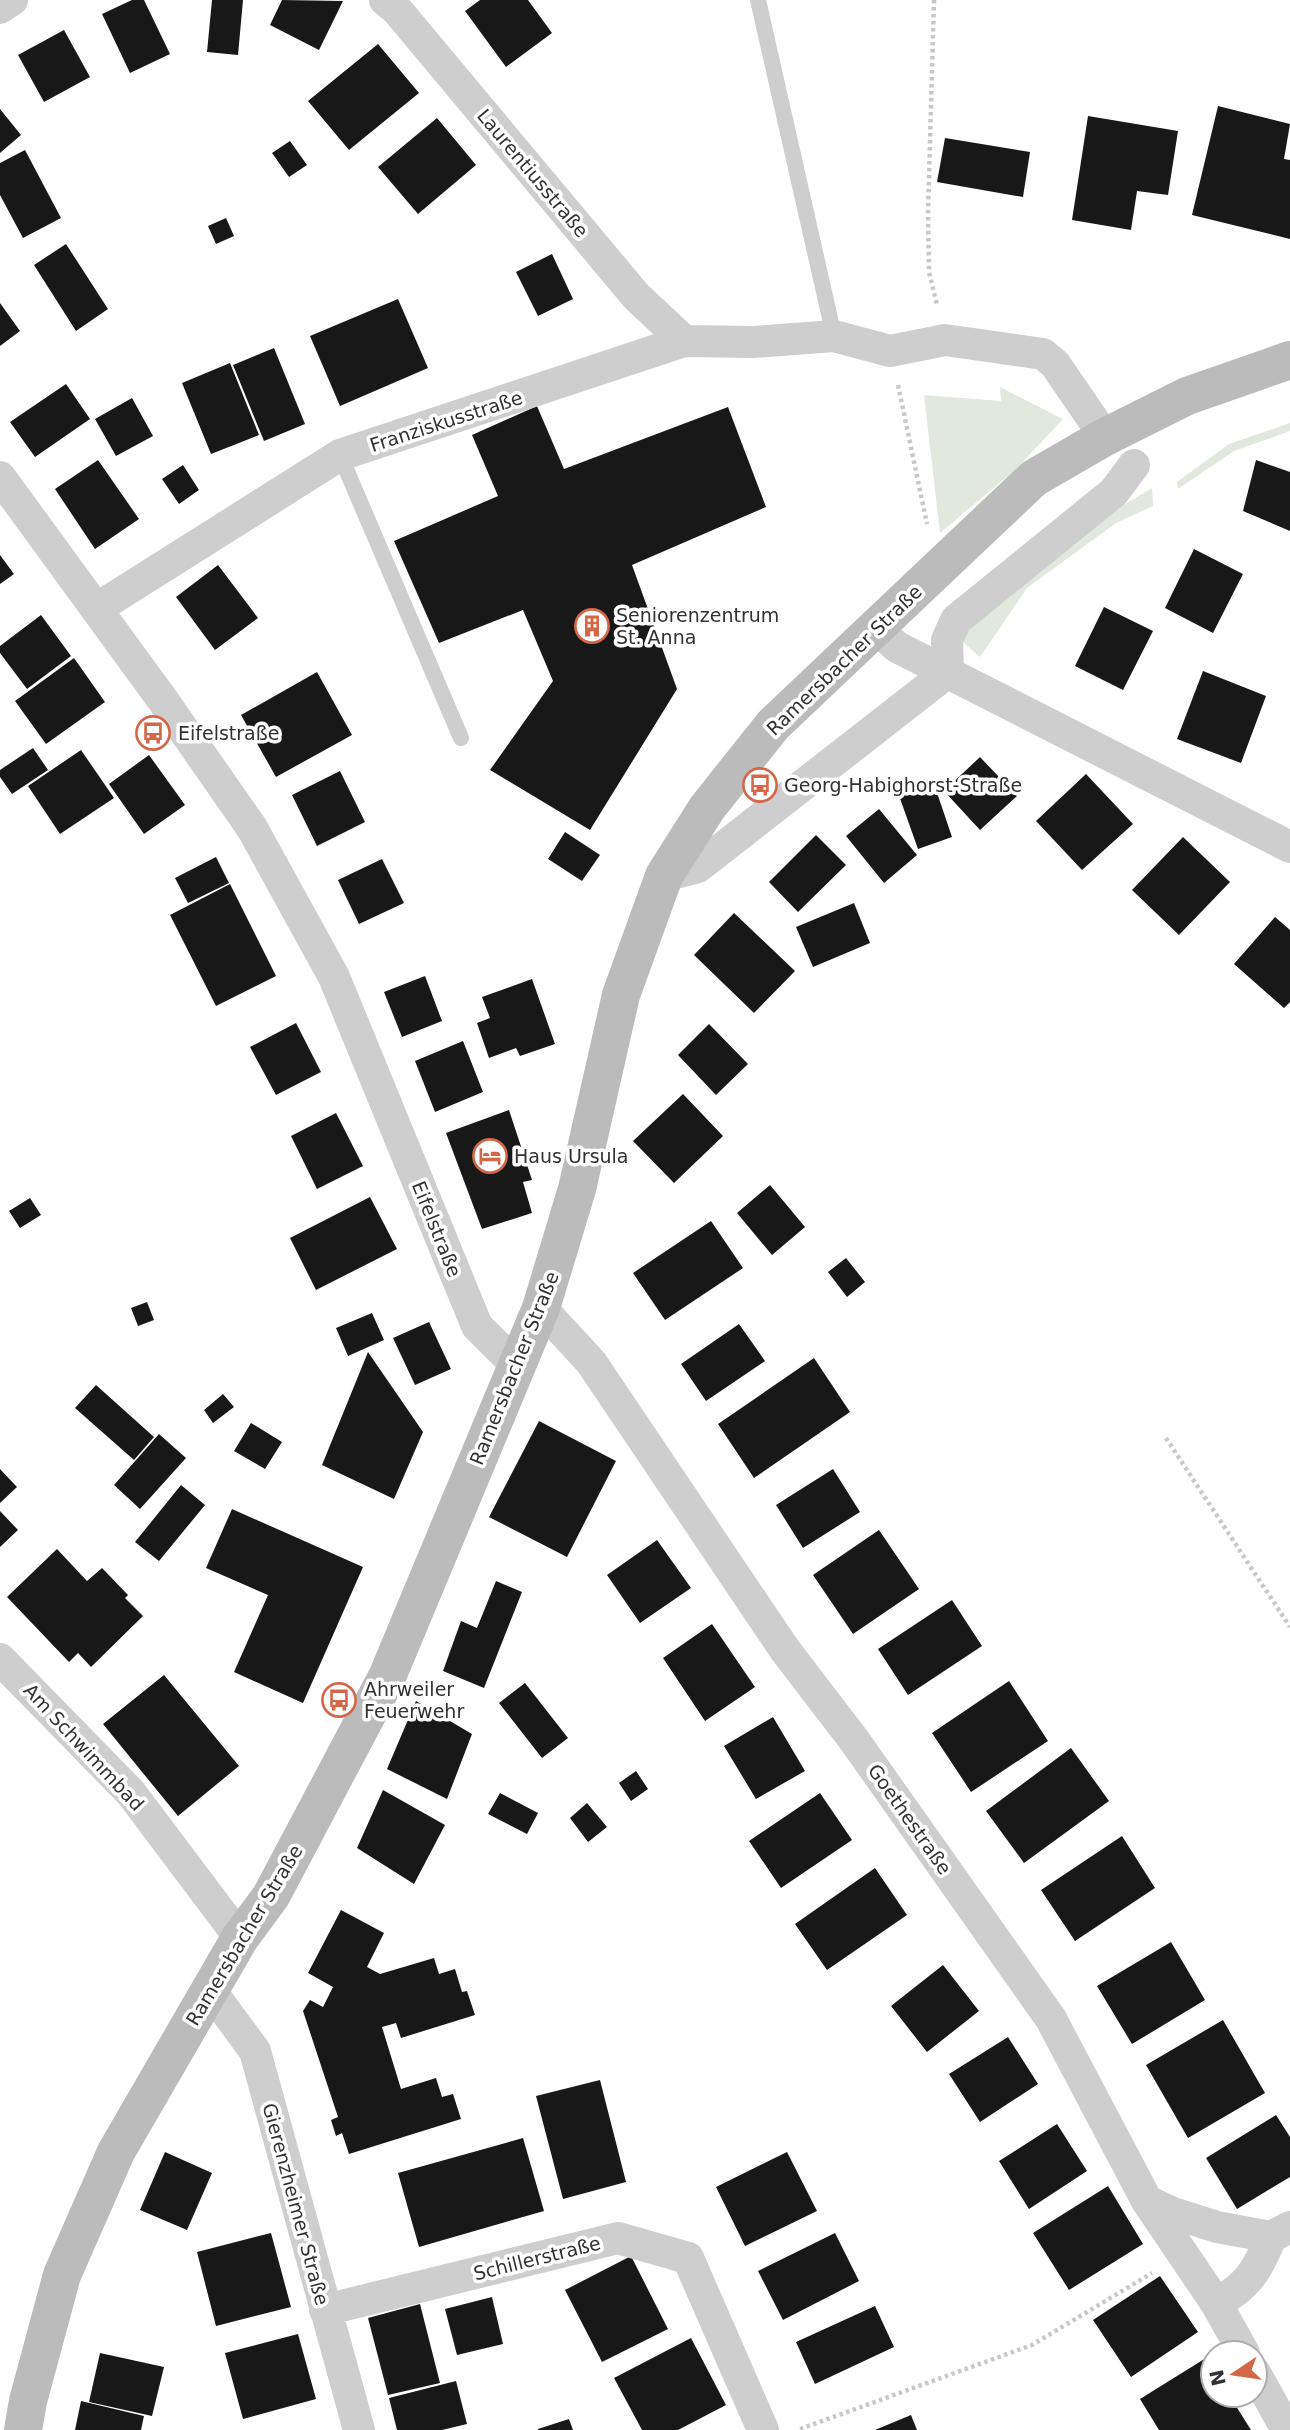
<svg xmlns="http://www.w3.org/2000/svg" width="1290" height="2430" font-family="'DejaVu Sans',sans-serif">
<rect width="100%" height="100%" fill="#fff"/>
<!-- green -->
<path fill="#e1e9de" d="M 1000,387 L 1063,419 L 1015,470 L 940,533 L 924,395 L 1001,401 Z
M 1290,423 L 1290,431 L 1234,451 L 1178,489 L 1177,482 L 1229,444 Z
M 1152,488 L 1153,506 L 1116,523 L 1027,588 L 980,657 L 954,634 L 1067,539 Z"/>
<!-- building -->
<path fill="#181818" d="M 132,0 L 144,0 L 170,54 L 130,73 L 102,14 Z
M 212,0 L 243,0 L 238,55 L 207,52 Z
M 282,0 L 343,1 L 319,50 L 270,25 Z
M 480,0 L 528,0 L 552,33 L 506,67 L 465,11 Z
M 64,30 L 90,77 L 44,102 L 18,55 Z
M 378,44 L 419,93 L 349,150 L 308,101 Z
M 1218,106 L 1290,124 L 1284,159 L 1290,160 L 1290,239 L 1192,215 Z
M 0,109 L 21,135 L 0,153 Z
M 1088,116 L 1178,131 L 1168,195 L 1137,191 L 1131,230 L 1072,220 Z
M 437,118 L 476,165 L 418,214 L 378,167 Z
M 945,138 L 1030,152 L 1023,197 L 937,182 Z
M 290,141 L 307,165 L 289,177 L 272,153 Z
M 25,150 L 61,218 L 23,238 L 0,195 L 0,163 Z
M 226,218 L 234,236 L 216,244 L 208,226 Z
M 66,244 L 108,309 L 76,331 L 34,265 Z
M 552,254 L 573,299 L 538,316 L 516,272 Z
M 398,299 L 428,368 L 340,406 L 310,336 Z
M 0,303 L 20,331 L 0,346 Z
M 274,348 L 305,424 L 264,441 L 233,365 Z
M 230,363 L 259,435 L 211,454 L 182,383 Z
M 66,384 L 90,419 L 35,457 L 10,422 Z
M 132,398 L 153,436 L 116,456 L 95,419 Z
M 537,406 L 564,469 L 728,407 L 766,507 L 632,565 L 677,689 L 590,830 L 490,770 L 553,681 L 523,610 L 439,643 L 394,541 L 498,496 L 472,435 Z
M 98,460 L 139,519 L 95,549 L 55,489 Z
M 1256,460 L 1290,472 L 1290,531 L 1243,511 Z
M 183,465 L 199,490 L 179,504 L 162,479 Z
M 1194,549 L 1243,574 L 1213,633 L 1165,608 Z
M 0,555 L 14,574 L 0,584 Z
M 218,565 L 258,618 L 215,650 L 176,597 Z
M 1104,607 L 1153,631 L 1123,690 L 1075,666 Z
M 41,615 L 71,656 L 27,689 L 0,653 L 0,646 Z
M 74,658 L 105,702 L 46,744 L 15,701 Z
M 1203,671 L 1266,696 L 1241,763 L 1177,739 Z
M 317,672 L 352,735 L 276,777 L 241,715 Z
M 33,748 L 48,770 L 12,794 L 0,777 L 0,770 Z
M 81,750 L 114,798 L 60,834 L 28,786 Z
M 149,755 L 185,805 L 144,834 L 109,784 Z
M 980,757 L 1017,796 L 980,830 L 944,791 Z
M 340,771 L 365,822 L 317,846 L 292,795 Z
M 1086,774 L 1133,824 L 1082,870 L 1036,821 Z
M 932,778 L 952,837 L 918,849 L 897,790 Z
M 879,809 L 917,855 L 884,883 L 846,836 Z
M 565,832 L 600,855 L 582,881 L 548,859 Z
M 816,835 L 846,865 L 798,912 L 769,882 Z
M 1183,837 L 1230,882 L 1179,935 L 1132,890 Z
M 216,857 L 229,883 L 188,903 L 175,878 Z
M 382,859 L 404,903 L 359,924 L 338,880 Z
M 230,884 L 276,976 L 216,1006 L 170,915 Z
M 854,903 L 870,943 L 813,967 L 796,927 Z
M 734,913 L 795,971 L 754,1013 L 694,955 Z
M 1275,917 L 1290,930 L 1290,1002 L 1284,1008 L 1234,964 Z
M 425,976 L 442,1021 L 402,1037 L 384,992 Z
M 532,979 L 555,1044 L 520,1056 L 516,1048 L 489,1058 L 477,1023 L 490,1018 L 482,997 Z
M 296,1023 L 321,1072 L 276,1095 L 250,1047 Z
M 709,1024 L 748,1064 L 716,1095 L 678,1055 Z
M 463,1041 L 483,1092 L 435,1112 L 415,1061 Z
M 683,1094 L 723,1136 L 674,1183 L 633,1141 Z
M 509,1110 L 532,1180 L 523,1182 L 532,1213 L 482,1229 L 446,1133 Z
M 336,1113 L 363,1166 L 317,1189 L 291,1136 Z
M 770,1185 L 805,1227 L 772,1255 L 737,1213 Z
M 370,1197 L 397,1249 L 316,1290 L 290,1238 Z
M 30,1198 L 41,1215 L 20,1228 L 9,1211 Z
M 711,1221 L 743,1268 L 665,1320 L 633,1273 Z
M 846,1258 L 865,1282 L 847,1297 L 828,1272 Z
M 147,1302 L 154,1320 L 138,1326 L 131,1308 Z
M 372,1313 L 384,1340 L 348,1356 L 336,1328 Z
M 429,1322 L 451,1369 L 415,1385 L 393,1338 Z
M 739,1324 L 765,1361 L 706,1401 L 681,1364 Z
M 368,1352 L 423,1432 L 394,1499 L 322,1465 Z
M 814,1358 L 850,1412 L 754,1478 L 718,1424 Z
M 96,1385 L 154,1437 L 134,1460 L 75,1408 Z
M 223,1394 L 234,1407 L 213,1423 L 204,1410 Z
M 539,1421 L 616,1461 L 567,1557 L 489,1517 Z
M 251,1423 L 282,1442 L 265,1469 L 234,1451 Z
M 159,1434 L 186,1458 L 140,1509 L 114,1485 Z
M 0,1469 L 17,1487 L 0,1503 Z
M 833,1469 L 860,1512 L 803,1548 L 776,1505 Z
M 181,1485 L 205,1505 L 159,1561 L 135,1542 Z
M 232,1509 L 363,1567 L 303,1703 L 234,1672 L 268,1595 L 206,1568 Z
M 0,1511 L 18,1530 L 0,1547 Z
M 879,1530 L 919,1589 L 853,1634 L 813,1575 Z
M 657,1540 L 691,1588 L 640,1623 L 607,1575 Z
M 57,1549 L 87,1581 L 102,1568 L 128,1595 L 125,1598 L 143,1616 L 91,1667 L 78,1653 L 69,1662 L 7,1597 Z
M 496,1581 L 522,1592 L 484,1688 L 443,1671 L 461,1621 L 477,1628 Z
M 952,1600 L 982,1646 L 908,1695 L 878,1649 Z
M 712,1624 L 755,1687 L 705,1721 L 663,1658 Z
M 164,1675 L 239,1766 L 178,1816 L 103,1724 Z
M 1009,1681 L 1048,1741 L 971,1792 L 932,1733 Z
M 525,1683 L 568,1738 L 542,1758 L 499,1703 Z
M 416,1701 L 472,1734 L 447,1799 L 387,1769 Z
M 773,1717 L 805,1771 L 756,1799 L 724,1746 Z
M 1071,1748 L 1109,1801 L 1024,1863 L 986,1811 Z
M 636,1771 L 648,1789 L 631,1801 L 619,1783 Z
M 383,1790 L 445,1825 L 414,1884 L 357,1848 Z
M 500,1793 L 538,1813 L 527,1834 L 488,1814 Z
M 820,1793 L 852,1840 L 781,1888 L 749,1841 Z
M 587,1803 L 607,1827 L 588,1842 L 570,1818 Z
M 1122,1836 L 1155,1888 L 1075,1941 L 1041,1890 Z
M 875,1868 L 907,1915 L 827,1970 L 795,1924 Z
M 341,1910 L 384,1933 L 367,1967 L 380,1974 L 434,1958 L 439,1974 L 455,1969 L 462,1992 L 467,1991 L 475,2015 L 401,2038 L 396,2023 L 382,2027 L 401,2089 L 436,2078 L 442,2097 L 453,2094 L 461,2119 L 349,2154 L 342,2133 L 336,2136 L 331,2120 L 338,2117 L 303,2011 L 310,2000 L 323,2007 L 333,1987 L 308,1973 Z
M 1171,1942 L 1205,2000 L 1132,2044 L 1097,1986 Z
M 943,1965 L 979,2011 L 927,2052 L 891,2006 Z
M 1223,2020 L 1265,2093 L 1188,2138 L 1146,2065 Z
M 1008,2037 L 1038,2084 L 980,2122 L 949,2074 Z
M 600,2080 L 626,2182 L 563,2199 L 536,2096 Z
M 1276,2115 L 1290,2137 L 1290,2177 L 1237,2209 L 1206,2158 Z
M 1057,2124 L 1087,2171 L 1029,2209 L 999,2161 Z
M 523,2138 L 544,2211 L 419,2247 L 398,2173 Z
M 165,2152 L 212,2173 L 187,2230 L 140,2210 Z
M 787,2152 L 817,2211 L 745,2246 L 716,2187 Z
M 1108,2186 L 1143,2244 L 1069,2290 L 1033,2233 Z
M 271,2233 L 291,2307 L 216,2326 L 197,2252 Z
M 835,2233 L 859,2281 L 783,2320 L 758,2271 Z
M 631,2256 L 668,2329 L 602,2362 L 565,2290 Z
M 1160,2276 L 1198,2332 L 1131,2377 L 1093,2320 Z
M 492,2297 L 503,2344 L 457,2355 L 445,2309 Z
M 420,2304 L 440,2383 L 388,2395 L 368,2318 Z
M 875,2306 L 894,2347 L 815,2384 L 796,2342 Z
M 298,2334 L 316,2399 L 243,2419 L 225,2353 Z
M 691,2338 L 726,2405 L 678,2430 L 642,2430 L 614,2378 Z
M 100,2353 L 164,2367 L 152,2416 L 89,2402 Z
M 1206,2358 L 1213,2369 L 1213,2395 L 1229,2395 L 1251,2430 L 1159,2430 L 1140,2399 Z
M 456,2381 L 467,2424 L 442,2430 L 397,2430 L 389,2398 Z
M 81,2401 L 144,2416 L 141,2430 L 75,2430 Z
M 911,2415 L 917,2430 L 875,2430 Z
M 569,2419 L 573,2430 L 538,2430 L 538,2429 Z"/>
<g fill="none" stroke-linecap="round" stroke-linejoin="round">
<!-- path -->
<path stroke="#c8c8c8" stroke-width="4.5" stroke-dasharray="3.5 3.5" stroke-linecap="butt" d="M 934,0 L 928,214 L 929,272 L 937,305
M 898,385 L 927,524
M 1166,1438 L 1290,1627
M 800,2429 L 1032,2345 L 1152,2273"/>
<!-- service -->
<path stroke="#cecece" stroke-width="16" d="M 758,0 L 834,336
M 340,455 L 461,738"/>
<!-- minor -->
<path stroke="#cecece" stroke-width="32" d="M 385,0 L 397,10 L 636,296 L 684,341
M 0,8 L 12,0
M 0,477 L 162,699 L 252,828 L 334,977 L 477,1326 L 517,1366
M 96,609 L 340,455 L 684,341 L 753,342 L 834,336 L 890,351 L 945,340 L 1043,354 L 1055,364 L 1105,437
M 876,628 L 897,647 L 1290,847
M 664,876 L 698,867 L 948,672 L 947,640 L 956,620 L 1114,492 L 1134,465
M 541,1308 L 591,1362 L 785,1650 L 854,1740 L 1051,2019 L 1147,2201 L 1216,2303 L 1244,2353
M 0,1659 L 131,1793 L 240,1938
M 210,1990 L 255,2051 L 359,2430
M 1147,2201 L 1173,2213 L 1217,2227 L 1271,2237 L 1290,2227
M 1216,2303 C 1248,2287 1258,2269 1271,2237
M 325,2310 L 618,2238 L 688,2258 L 763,2430
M 1255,2373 L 1287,2430"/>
<!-- secondary -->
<path stroke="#bbb" stroke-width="38" d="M 23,2430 L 28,2401 L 62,2275 L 116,2152 L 240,1938 L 271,1896 L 387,1677 L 541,1308 L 577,1189 L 621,995 L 664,876 L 707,808 L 773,725 L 1034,478 L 1105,437 L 1187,396 L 1290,360"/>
</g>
<!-- icons -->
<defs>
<g id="building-ring" transform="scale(1.75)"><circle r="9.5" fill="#fff" stroke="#d46748" stroke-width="1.5"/><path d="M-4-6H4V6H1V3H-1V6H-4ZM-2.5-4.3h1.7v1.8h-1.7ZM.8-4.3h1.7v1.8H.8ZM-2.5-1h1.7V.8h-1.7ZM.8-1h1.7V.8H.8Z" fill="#d46748"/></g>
<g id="bus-ring" transform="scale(1.75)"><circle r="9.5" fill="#fff" stroke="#d46748" stroke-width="1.5"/><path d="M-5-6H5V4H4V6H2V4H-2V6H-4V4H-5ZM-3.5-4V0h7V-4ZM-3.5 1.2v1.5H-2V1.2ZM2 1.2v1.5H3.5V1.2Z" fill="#d46748"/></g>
<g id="hotel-ring" transform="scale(1.75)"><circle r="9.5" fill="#fff" stroke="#d46748" stroke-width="1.5"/><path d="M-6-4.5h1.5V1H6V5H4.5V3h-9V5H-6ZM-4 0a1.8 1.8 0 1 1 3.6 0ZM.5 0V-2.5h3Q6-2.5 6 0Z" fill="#d46748"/></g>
</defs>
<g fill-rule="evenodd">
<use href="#building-ring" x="592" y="626"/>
<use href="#bus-ring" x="153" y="733"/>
<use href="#bus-ring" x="760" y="785"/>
<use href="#hotel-ring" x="490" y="1156"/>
<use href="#bus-ring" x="339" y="1700"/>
</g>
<g text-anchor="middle" stroke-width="7" stroke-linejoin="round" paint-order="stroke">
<!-- street labels -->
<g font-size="19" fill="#313131" stroke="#fff">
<text transform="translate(533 173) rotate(50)" y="7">Laurentiusstraße</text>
<text transform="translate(446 421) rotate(-18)" y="7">Franziskusstraße</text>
<text transform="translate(844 660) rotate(-44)" y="7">Ramersbacher Straße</text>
<text transform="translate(437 1229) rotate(68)" y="7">Eifelstraße</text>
<text transform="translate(514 1368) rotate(-68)" y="7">Ramersbacher Straße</text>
<text transform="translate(84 1747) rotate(47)" y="7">Am Schwimmbad</text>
<text transform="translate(910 1819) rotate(55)" y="7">Goethestraße</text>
<text transform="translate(244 1935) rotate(-59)" y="7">Ramersbacher Straße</text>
<text transform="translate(296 2204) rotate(75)" y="7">Gierenzheimer Straße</text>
<text transform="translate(537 2258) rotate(-14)" y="7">Schillerstraße</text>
</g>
<!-- poi labels -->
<g font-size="19" fill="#313131" stroke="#fff" text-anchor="start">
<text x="616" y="622">Seniorenzentrum<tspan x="616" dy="22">St. Anna</tspan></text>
<text x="178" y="740">Eifelstraße</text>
<text x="784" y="792">Georg-Habighorst-Straße</text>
<text x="514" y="1163">Haus Ursula</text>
<text x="364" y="1696">Ahrweiler<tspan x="364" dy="22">Feuerwehr</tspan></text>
</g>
</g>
<!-- north arrow -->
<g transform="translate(1234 2374) rotate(257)"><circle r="33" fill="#ffffff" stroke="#adadad" stroke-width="2"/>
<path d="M0-5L12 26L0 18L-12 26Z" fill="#d46748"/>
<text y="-10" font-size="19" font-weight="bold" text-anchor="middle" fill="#313131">N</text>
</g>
</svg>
